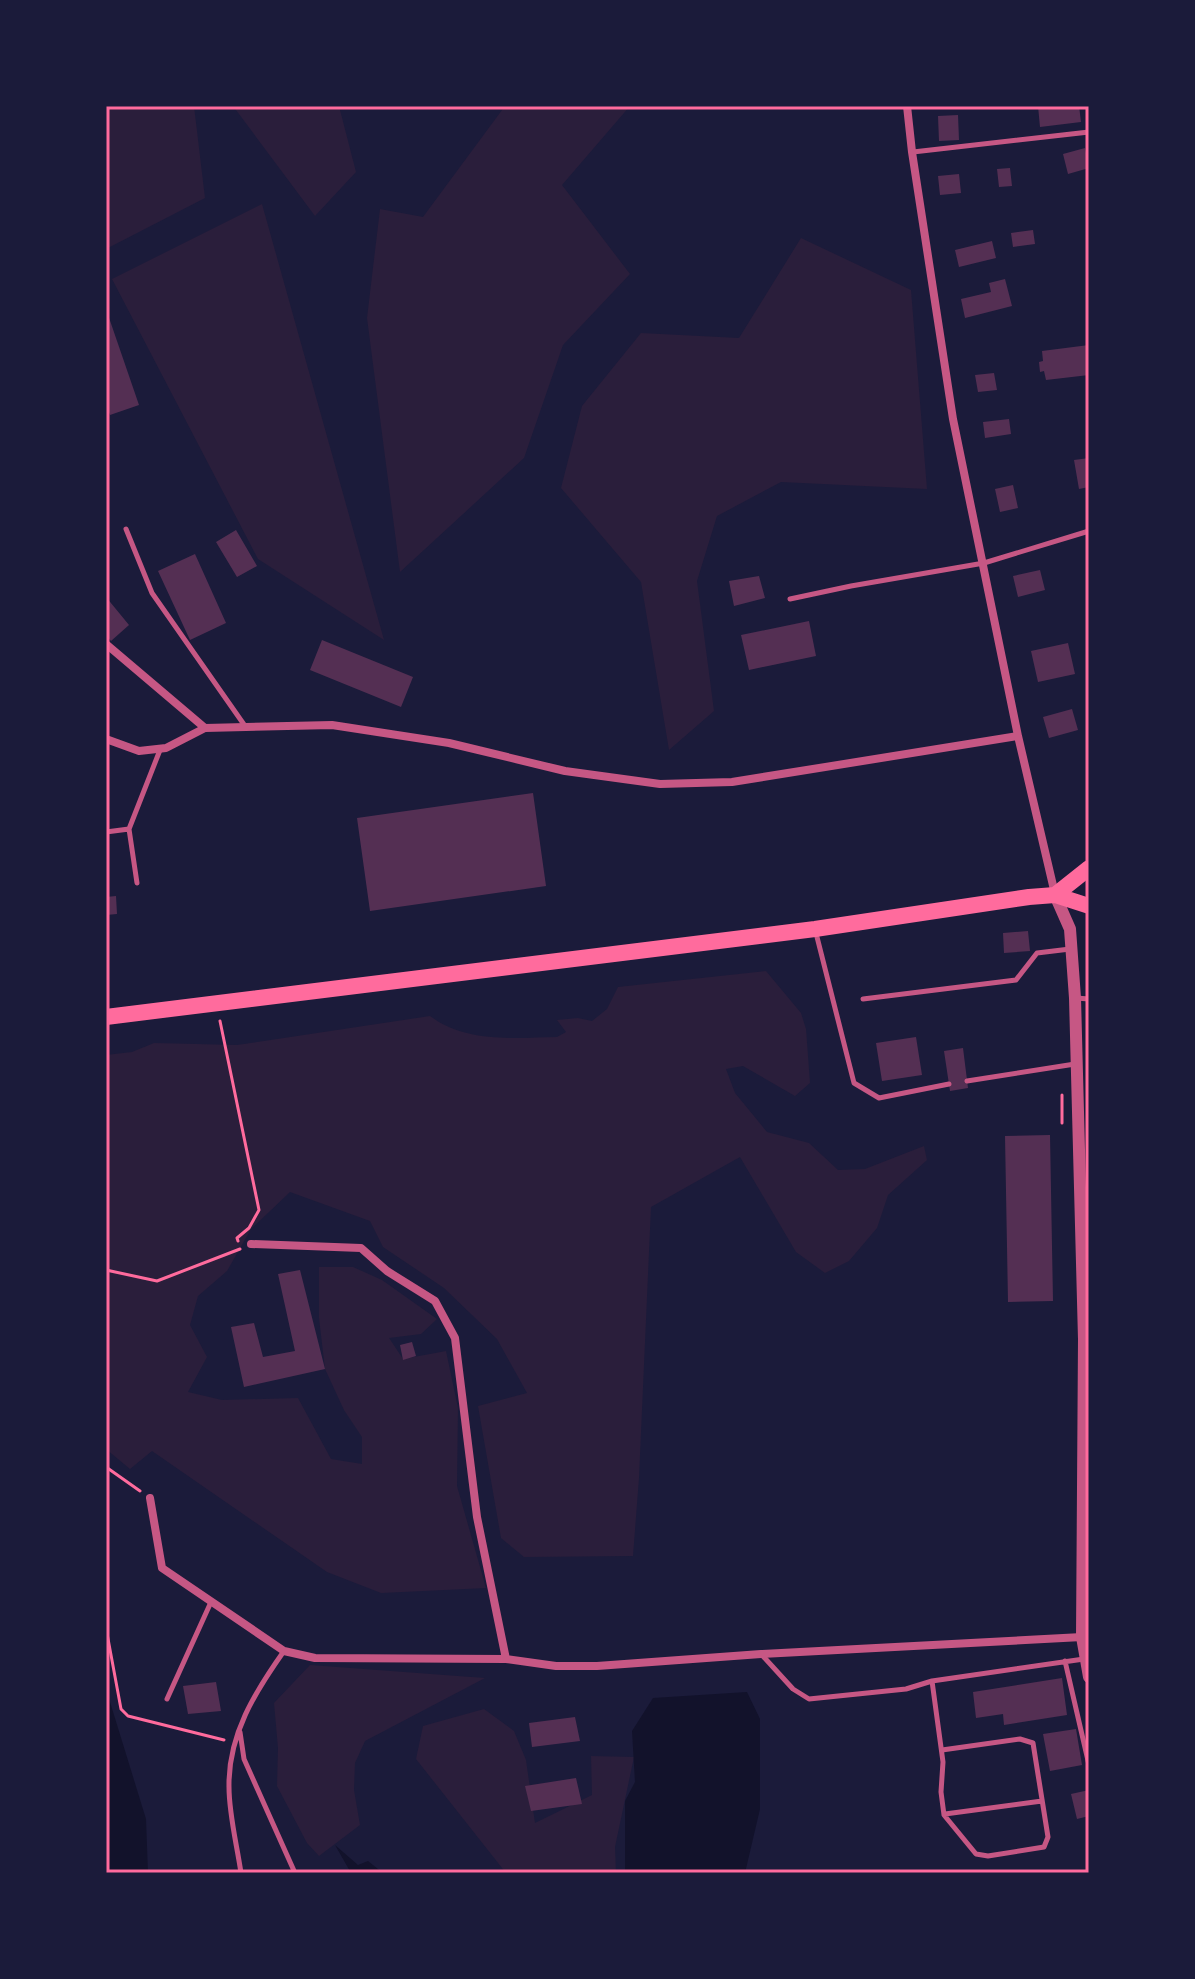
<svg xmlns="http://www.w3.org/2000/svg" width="1195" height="1979" font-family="Overpass,sans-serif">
<rect width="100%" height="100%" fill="#1b1b3a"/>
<!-- green -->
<path fill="#2a1e3b" d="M 106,106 L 194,106 L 205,198 L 106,249 Z
M 233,106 L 339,106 L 356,172 L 315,216 Z
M 505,106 L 630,106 L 562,185 L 630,274 L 563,345 L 524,458 L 400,572 L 367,318 L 380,209 L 423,217 Z
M 262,204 L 384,640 L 258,559 L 112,279 Z
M 801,238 L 911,290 L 927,489 L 781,482 L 717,516 L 697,581 L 714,711 L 669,750 L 641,582 L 561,488 L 582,406 L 641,333 L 739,338 Z
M 766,971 L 801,1013 L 806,1029 L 810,1083 L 795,1096 L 743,1066 L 726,1069 L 735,1093 L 767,1132 L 809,1143 L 838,1170 L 865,1169 L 924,1146 L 927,1160 L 888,1195 L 877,1228 L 849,1261 L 825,1273 L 796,1252 L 740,1157 L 651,1207 L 639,1478 L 633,1556 L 524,1557 L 501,1538 L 478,1406 L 527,1393 L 497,1339 L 444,1288 L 383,1247 L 370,1221 L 290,1192 L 251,1229 L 227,1271 L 198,1296 L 190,1325 L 207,1357 L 188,1392 L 222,1400 L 298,1398 L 331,1459 L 362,1464 L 362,1437 L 344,1410 L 325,1369 L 319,1318 L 319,1267 L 353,1267 L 382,1280 L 437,1319 L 421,1334 L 389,1338 L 403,1359 L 446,1351 L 458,1408 L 457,1486 L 486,1588 L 381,1593 L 327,1572 L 152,1451 L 130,1469 L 106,1449 L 106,1055 L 132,1052 L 154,1043 L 237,1045 L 430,1016 C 466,1043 514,1038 557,1037 L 566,1032 L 557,1020 L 578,1018 L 592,1021 L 607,1009 L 618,987 Z
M 310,1665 L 485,1678 L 365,1741 L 355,1763 L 354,1790 L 360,1825 L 319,1856 L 307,1843 L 277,1786 L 278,1748 L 274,1703 Z
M 484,1709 L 514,1731 L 526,1760 L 535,1823 L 592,1795 L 591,1756 L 634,1757 L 615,1847 L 616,1873 L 506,1873 L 416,1759 L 423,1726 Z"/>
<!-- water -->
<path fill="#12122b" d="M 106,1689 L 146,1819 L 148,1873 L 106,1873 Z
M 747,1692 L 760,1719 L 760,1809 L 745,1873 L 625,1873 L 625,1801 L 635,1782 L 632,1731 L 653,1698 Z
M 335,1845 L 358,1865 L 368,1861 L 383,1873 L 351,1873 Z"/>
<!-- building -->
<path fill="#542f53" d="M 1038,106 L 1079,106 L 1081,122 L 1040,127 Z
M 958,115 L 959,140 L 939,141 L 938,116 Z
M 1085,148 L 1089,168 L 1068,174 L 1063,154 Z
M 1010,168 L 1012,186 L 999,187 L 997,169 Z
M 959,174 L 961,193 L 940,195 L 938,176 Z
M 1033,230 L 1035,244 L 1013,247 L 1011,233 Z
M 992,241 L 996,258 L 959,267 L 955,250 Z
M 1005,279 L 1012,306 L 965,318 L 961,299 L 991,292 L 989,283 Z
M 106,309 L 139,405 L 110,415 L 106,403 Z
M 1089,345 L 1089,375 L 1046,380 L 1044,371 L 1040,372 L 1039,362 L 1043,361 L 1042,351 Z
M 994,373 L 997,390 L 978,392 L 975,375 Z
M 1009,419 L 1011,434 L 985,438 L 983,422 Z
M 1089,458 L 1089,487 L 1079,489 L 1074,460 Z
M 1013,485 L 1018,508 L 1000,512 L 995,489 Z
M 236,530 L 257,566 L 237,577 L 216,542 Z
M 195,554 L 226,623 L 190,640 L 158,571 Z
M 1040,570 L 1045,590 L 1018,597 L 1013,576 Z
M 759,576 L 765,598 L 734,606 L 729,581 Z
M 106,597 L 129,625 L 111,641 L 106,635 Z
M 809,621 L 816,656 L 749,670 L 741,635 Z
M 322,640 L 413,677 L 401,707 L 310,670 Z
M 1068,643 L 1075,674 L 1038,682 L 1031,651 Z
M 1072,709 L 1078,730 L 1049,738 L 1043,717 Z
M 533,793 L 546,886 L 370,911 L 357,818 Z
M 116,896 L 117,914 L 106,915 L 106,897 Z
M 1028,931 L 1030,951 L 1004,953 L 1003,933 Z
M 916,1037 L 922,1075 L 882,1081 L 876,1043 Z
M 963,1048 L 968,1088 L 950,1091 L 944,1051 Z
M 1050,1135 L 1053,1301 L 1008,1302 L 1005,1136 Z
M 300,1270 L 325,1369 L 244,1387 L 231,1327 L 254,1323 L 263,1357 L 295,1351 L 278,1274 Z
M 412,1342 L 416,1356 L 403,1360 L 400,1345 Z
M 1062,1678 L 1067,1715 L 1004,1725 L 1003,1714 L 976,1718 L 973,1692 Z
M 216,1682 L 221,1711 L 188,1714 L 183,1686 Z
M 575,1717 L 580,1741 L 532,1747 L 529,1723 Z
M 1076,1729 L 1082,1765 L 1050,1771 L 1043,1734 Z
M 576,1778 L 582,1804 L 531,1811 L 525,1786 Z
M 1089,1790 L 1089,1816 L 1077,1819 L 1071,1794 Z"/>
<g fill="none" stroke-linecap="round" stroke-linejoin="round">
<!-- path -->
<path stroke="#ff6b9d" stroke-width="3" d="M 220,1021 L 259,1210 L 249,1228 L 237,1238 L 238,1241
M 1062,1095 L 1062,1123
M 106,1270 L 157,1281 L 240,1249
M 106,1467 L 140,1491
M 106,1628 L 121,1709 L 128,1716 L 224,1740"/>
<!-- service -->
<path stroke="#c65784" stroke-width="5" d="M 913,152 L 1089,132
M 126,529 L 152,593 L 245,726
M 790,599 L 851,586 L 984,563 L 1089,531
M 129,829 L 137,883
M 106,832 L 129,829 L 160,750
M 816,933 L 854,1083 L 879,1098 L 949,1084
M 1076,998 L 1089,999
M 863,999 L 1016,980 L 1037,953 L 1070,949
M 967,1081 L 1075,1064
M 761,1654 L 793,1689 L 809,1699 L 906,1689 L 932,1681 L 1084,1659
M 1065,1661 L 1089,1765
M 932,1681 L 943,1762 L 941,1792 L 944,1815 L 976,1854 L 988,1856 L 1044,1847 L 1048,1837 L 1033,1743 L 1020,1739 L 942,1750
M 167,1699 L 211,1602
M 240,1732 L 244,1759 L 295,1873
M 945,1814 L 1042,1801
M 241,1873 C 237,1845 229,1815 229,1787 C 228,1735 255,1692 284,1651"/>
<!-- minor -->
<path stroke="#c65784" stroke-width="8" d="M 907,106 L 912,152 L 953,419 L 1018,736 L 1055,894
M 106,644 L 205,728
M 106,739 L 139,751 L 166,748 L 205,728 L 332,725 L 449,743 L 565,771 L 660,784 L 732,782 L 1018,736
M 251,1244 L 361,1248 L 387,1271 L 435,1301 L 455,1338 L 477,1517 L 506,1659
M 150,1498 L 162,1568 L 284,1651 L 315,1658 L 506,1659 L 556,1666 L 597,1666 L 761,1654 L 1082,1637 L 1089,1639"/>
<!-- tertiary -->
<path stroke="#c65784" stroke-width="12" d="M 1055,895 L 1070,929 L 1075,998 L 1084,1339 L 1082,1637 L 1089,1677"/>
<!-- primary -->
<path stroke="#ff6b9d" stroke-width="16" d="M 1055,895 L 1089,868
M 106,1017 L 815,929 L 1029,897 L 1055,895 L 1089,906"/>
</g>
<!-- border -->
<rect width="1195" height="1979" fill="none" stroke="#1b1b3a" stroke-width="216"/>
<rect x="108" y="108" width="979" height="1763" fill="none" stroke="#ff6b9d" stroke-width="3"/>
</svg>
